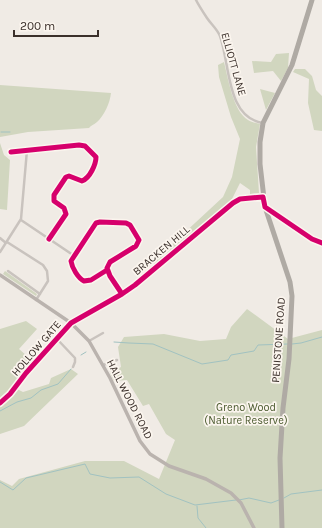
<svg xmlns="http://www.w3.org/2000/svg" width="322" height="528" font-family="Karla,sans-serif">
<rect width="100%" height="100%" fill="#f0ebe5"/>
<!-- green -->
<path fill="#d1d6bf" d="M 289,53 L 288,68 L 281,81 L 273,71 L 254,73 L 252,61 L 271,62 L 276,54 Z
M 224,62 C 228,78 233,111 248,120 C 251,122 256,123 260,124 L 256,147 L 259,193 L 250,194 L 250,190 L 240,183 L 232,199 L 156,266 L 153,262 L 223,197 L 232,177 L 240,139 L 231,117 L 219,77 L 218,65 Z
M 295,69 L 305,69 L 312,76 L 316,90 L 322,96 L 322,131 L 314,130 L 308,103 L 309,79 L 293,72 Z
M 0,85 L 111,93 C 110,103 104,116 97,122 C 94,125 91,125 89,128 L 28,132 L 0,137 Z
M 260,89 L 275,93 L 266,110 Z
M 0,143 L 4,155 L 10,160 L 7,210 L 0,209 Z
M 5,271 L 37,294 L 36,296 L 3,274 Z
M 247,309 L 288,339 L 322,330 L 322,528 L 0,528 L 0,480 L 12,486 L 19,479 L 85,461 L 124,461 L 159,479 L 175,440 L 166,434 L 149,404 L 143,406 L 127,380 L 114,381 L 110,373 L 121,367 L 118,347 L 124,337 L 164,334 L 200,341 L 226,339 L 231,327 Z
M 26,321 L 37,329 L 19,349 L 34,362 L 10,394 L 0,401 L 0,329 Z
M 71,369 L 78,374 L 24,426 L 0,434 L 0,405 L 12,397 L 17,389 L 23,392 L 49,384 L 51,378 Z"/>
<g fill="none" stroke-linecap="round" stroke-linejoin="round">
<!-- stream -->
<path stroke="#a1c2c1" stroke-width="1" d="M 1,132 L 10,132
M 114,342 L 129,343 L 153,344 L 202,364 L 228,360 L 231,355 L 254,351 L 258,345 L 288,344
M 292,344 L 301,343 L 322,337
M 81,355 L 86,352
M 0,411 L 17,402 L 31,398 L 41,390 L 58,384 L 71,369
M 0,482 L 13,490 L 26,478 L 85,464 L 90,474 L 110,478 L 139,477 L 166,494 L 195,505 L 236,500
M 284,498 L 291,494 L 322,490
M 239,500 L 249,498 L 271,503 L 279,500
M 197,506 L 198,518 L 206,528"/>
<!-- street -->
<path stroke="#c9c3be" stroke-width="2.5" d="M 196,0 C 199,6 203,12 207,18 C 211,24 217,29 220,36 C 230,63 226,118 263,123
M 11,152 L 79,145 L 85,146 L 96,157 C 96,164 90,178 82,181 L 69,176 L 66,177 L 54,195 L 54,201 L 64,208 L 66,214 L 49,239
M 21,220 L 73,255
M 0,238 L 6,243
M 7,242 L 43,265 L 47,271 L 48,281 L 36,300
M 0,252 L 21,219 L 27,150
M 107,270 L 91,280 L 84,281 C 78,278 72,268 71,261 L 96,223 L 100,222 L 126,223 L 130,225 L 139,240 L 136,246 L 110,262 L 107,268 L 110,276 L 122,294
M 8,271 L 40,294
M 57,339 L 75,358 L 75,362 L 73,367
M 89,341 L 103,333
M 103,365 L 117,360"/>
<!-- secondary -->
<path stroke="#bab3ae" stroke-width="3.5" d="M 0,275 L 71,323 L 89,341 L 110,378 L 140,441 L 150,454 L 169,466 L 206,479 L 231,493 L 241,503 L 254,528
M 0,403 L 10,394 L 26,373 L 71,323 L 122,294 L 135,285 L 233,203 L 240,199 L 263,197"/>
<!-- highway -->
<path stroke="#afaaa4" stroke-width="5" d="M 282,528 L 280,458 L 283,408 L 289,359 L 292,296 L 290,282 L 265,207 L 260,164 L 260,142 L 263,123 L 292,65 L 312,0"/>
<!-- cycleway casing -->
<g stroke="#fbf5ee" stroke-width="8">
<path id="cycleway" d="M 11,152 L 79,145 L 85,146 L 96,157 C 96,164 90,178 82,181 L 69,176 L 66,177 L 54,195 L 54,201 L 64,208 L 66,214 L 49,239
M 107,270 L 91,280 L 84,281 C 78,278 72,268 71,261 L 96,223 L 100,222 L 126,223 L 130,225 L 139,240 L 136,246 L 110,262 L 107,268 L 110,276 L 122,294
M 0,403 L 10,394 L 26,373 L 71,323 L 122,294 L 135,285 L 233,203 L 240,199 L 263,197 L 265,207 L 312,239 L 322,243"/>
</g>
<!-- cycleway -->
<use href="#cycleway" stroke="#d6006c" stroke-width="5"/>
</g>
<g text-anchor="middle" stroke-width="3.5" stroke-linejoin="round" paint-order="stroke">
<!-- street labels -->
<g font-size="11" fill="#3b302b" stroke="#fbf5ee">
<text transform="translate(234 64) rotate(74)" y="4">ELLIOTT LANE</text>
<text transform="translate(161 250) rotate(-40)" y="4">BRACKEN HILL</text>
<text transform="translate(278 340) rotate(-86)" y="4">PENISTONE ROAD</text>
<text transform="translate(36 348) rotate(-49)" y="4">HOLLOW GATE</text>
<text transform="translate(130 399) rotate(63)" y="4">HALL WOOD ROAD</text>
</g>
<!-- park labels -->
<g font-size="11" fill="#4a5a2e" stroke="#fbf5ee">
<text x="246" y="411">Greno Wood<tspan x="246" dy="13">(Nature Reserve)</tspan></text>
</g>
</g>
<!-- scale -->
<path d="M14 30v6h84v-6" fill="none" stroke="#3b302b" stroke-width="2"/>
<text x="20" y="30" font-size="12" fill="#3b302b" stroke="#fbf5ee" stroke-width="3" paint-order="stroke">200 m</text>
</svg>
